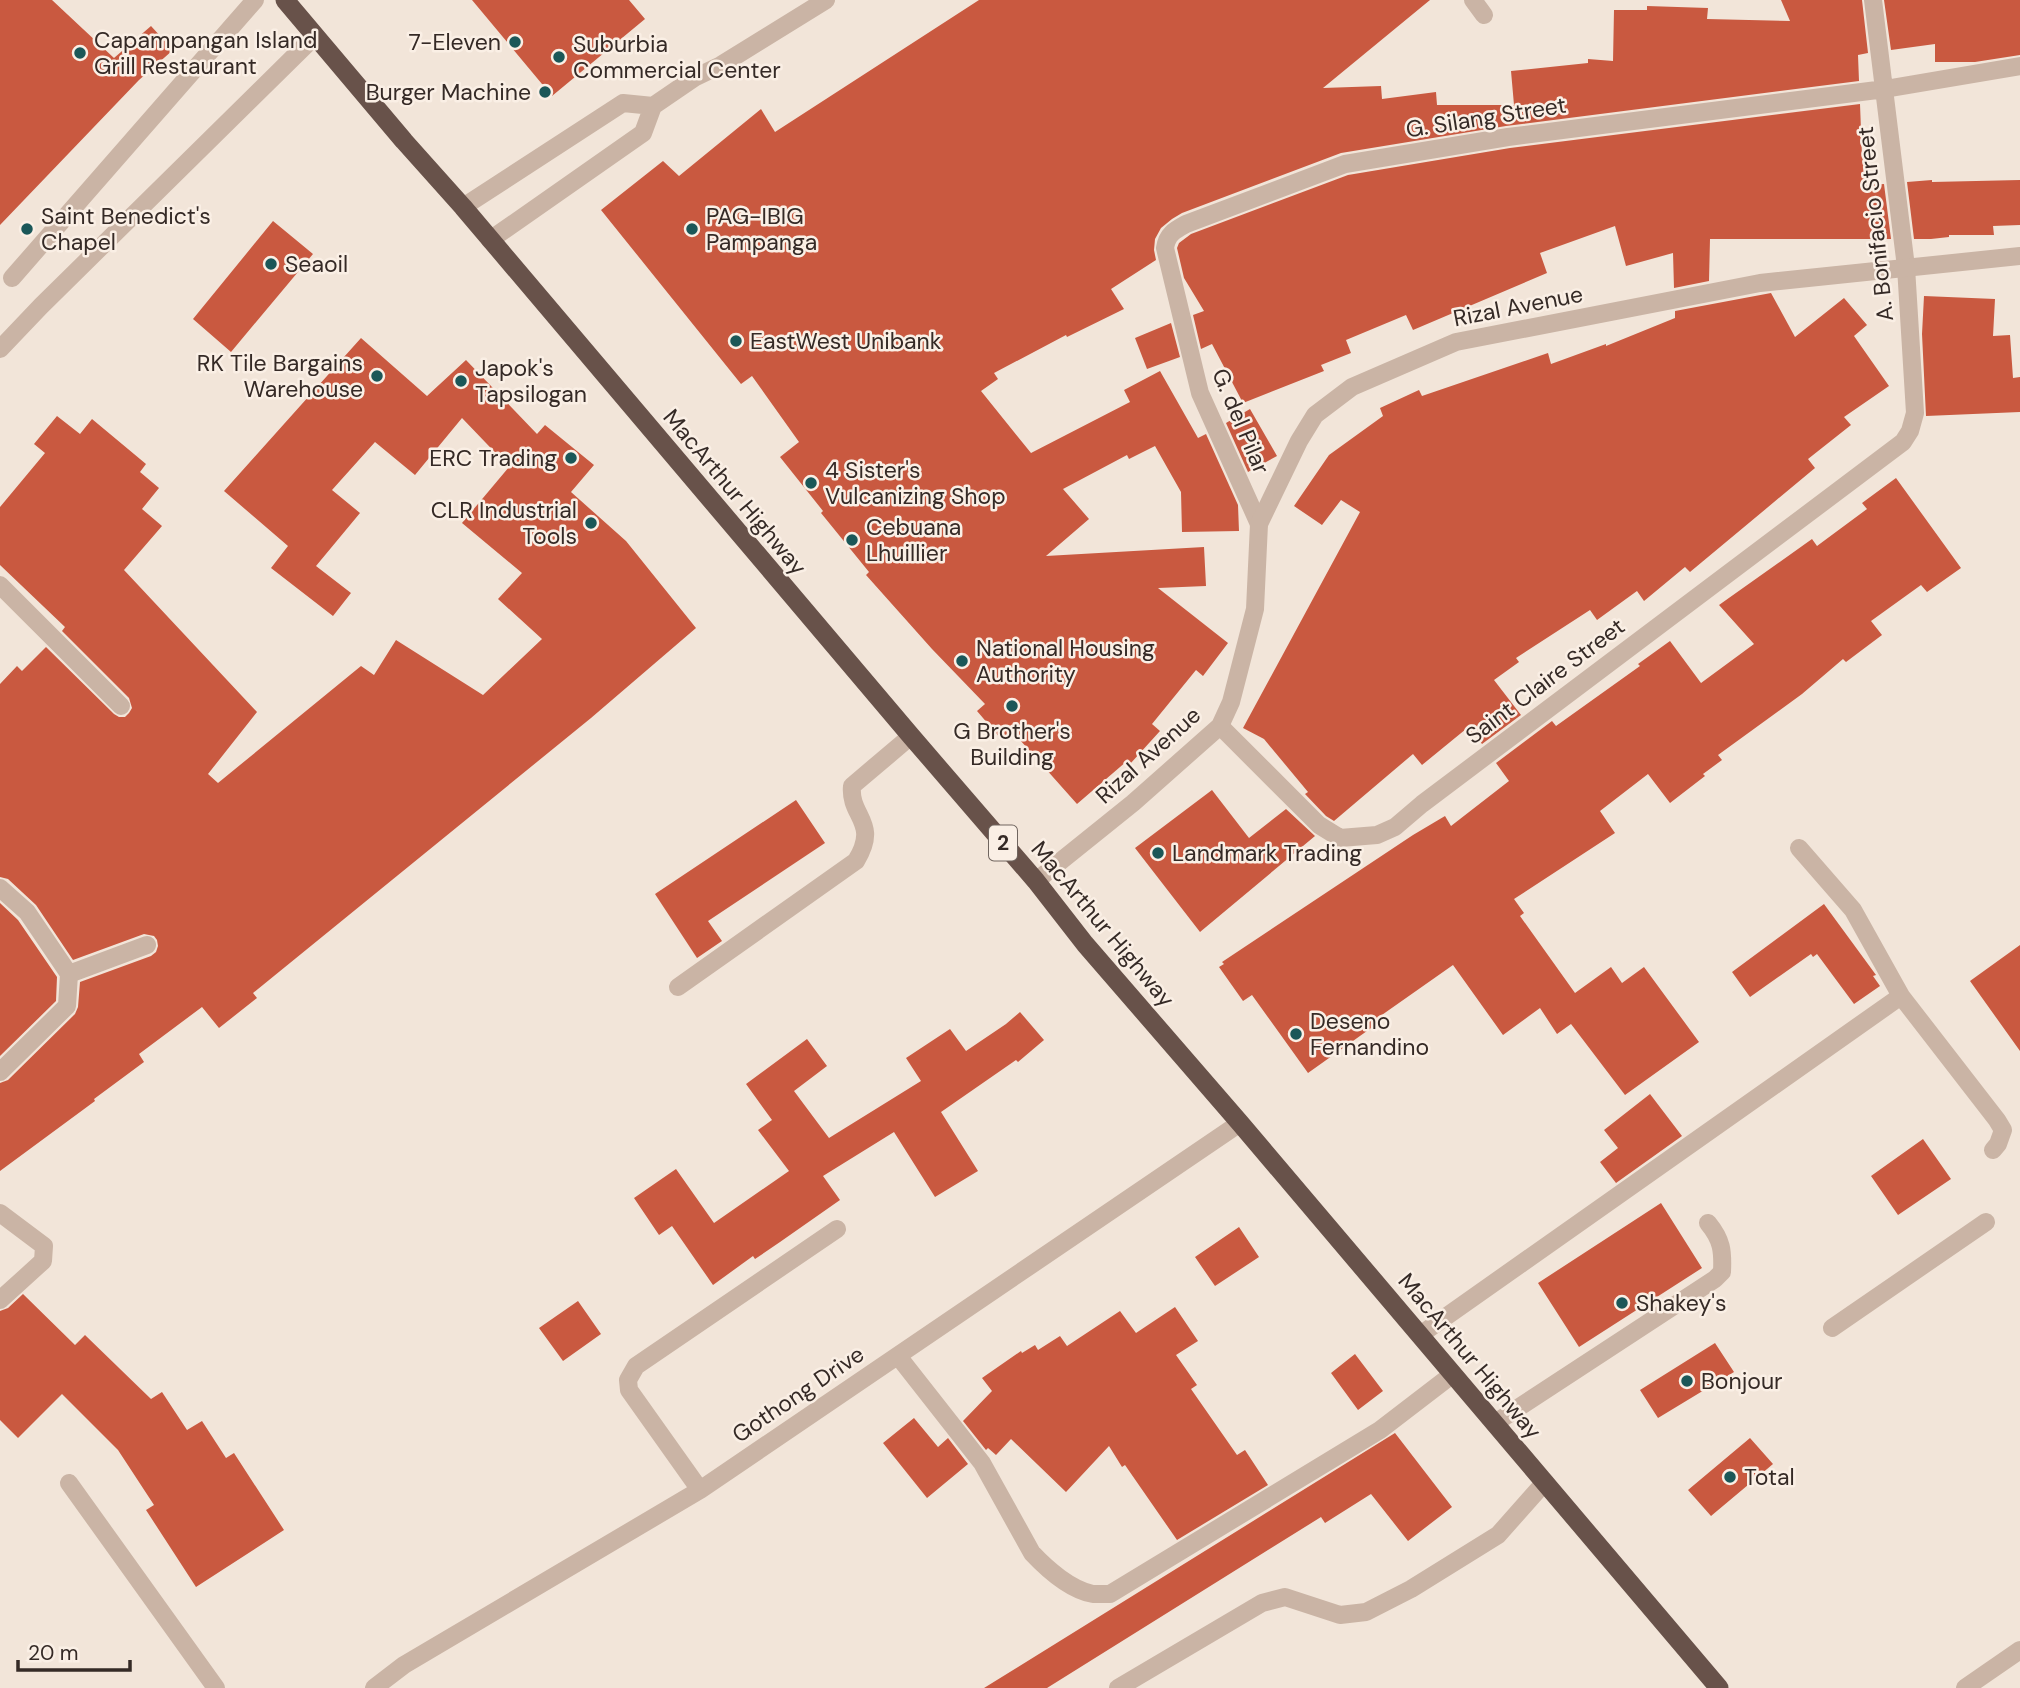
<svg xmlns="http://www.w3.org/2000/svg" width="2020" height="1688" font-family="'DM Sans',sans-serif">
<rect width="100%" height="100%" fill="#f2e5d9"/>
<!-- building -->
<path fill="#c95940" d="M 0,0 L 52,0 L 114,58 L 151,26 L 173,50 L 139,80 L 0,225 Z
M 472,0 L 629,0 L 645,19 L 552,96 Z
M 979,0 L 1430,0 L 1323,88 L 1381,86 L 1382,99 L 1436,92 L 1437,105 L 1514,105 L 1511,71 L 1588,63 L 1588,59 L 1613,61 L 1614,10 L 1647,10 L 1647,6 L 1708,8 L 1707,19 L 1790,21 L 1781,0 L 1862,0 L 1868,53 L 1858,55 L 1859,81 L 1506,126 L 1341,153 L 1182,213 L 1172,219 L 1161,228 L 1155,239 L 1154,250 L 1156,260 L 1111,289 L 1124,309 L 1067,337 L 1066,335 L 994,373 L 998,379 L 981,391 L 1031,453 L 1130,402 L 1124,390 L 1160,371 L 1198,438 L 1206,434 L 1238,505 L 1239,531 L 1182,532 L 1181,492 L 1155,446 L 1129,459 L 1127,455 L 1063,489 L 1089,519 L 1046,556 L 1204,547 L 1206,586 L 1158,588 L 1228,643 L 1203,676 L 1196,670 L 1152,724 L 1160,731 L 1130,764 L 1127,761 L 1077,804 L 1012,731 L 1001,739 L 977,711 L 985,704 L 932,649 L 866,575 L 869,572 L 821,513 L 823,511 L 780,457 L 799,442 L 752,376 L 741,384 L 601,210 L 663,161 L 679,176 L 761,109 L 775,132 Z
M 1884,0 L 2020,0 L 2020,55 L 1975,62 L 1935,62 L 1935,44 L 1891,50 Z
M 1860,104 L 1862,156 L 1865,156 L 1868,185 L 1884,184 L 1891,239 L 1710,239 L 1709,281 L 1674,288 L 1673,253 L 1626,266 L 1615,226 L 1540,253 L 1547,273 L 1413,330 L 1406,315 L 1346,340 L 1351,353 L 1321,365 L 1324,371 L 1243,403 L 1212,344 L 1201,349 L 1193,315 L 1204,311 L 1184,278 L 1177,248 L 1179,243 L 1191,234 L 1348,175 L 1510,148 Z
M 1932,180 L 1932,182 L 2020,180 L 2020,225 L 1993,226 L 1994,235 L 1949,235 L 1949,237 L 1931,239 L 1914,239 L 1907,182 Z
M 273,221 L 313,254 L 231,352 L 193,319 Z
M 1771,293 L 1795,337 L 1844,298 L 1867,325 L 1854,336 L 1889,386 L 1844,417 L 1851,425 L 1808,459 L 1815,468 L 1690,572 L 1685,567 L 1644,601 L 1637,591 L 1597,620 L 1590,610 L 1516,658 L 1519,662 L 1494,680 L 1521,715 L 1482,744 L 1473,732 L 1470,734 L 1466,729 L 1422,765 L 1413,754 L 1334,821 L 1326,816 L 1305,794 L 1308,792 L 1264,739 L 1243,728 L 1360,512 L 1341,500 L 1322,525 L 1294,506 L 1329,455 L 1383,416 L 1380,408 L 1419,390 L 1422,396 L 1548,353 L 1551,364 L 1606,344 L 1606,346 L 1675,318 L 1675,311 Z
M 1924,296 L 1995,299 L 1993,336 L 2010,335 L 2013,378 L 2020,377 L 2020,412 L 1926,416 L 1922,334 Z
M 1171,323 L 1180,357 L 1147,369 L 1135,338 Z
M 361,338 L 427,396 L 466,360 L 537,434 L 545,425 L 594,465 L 571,492 L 626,541 L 696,628 L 591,718 L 253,993 L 257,998 L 219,1028 L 202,1007 L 139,1054 L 144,1062 L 94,1099 L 95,1101 L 0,1171 L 0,1083 L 8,1080 L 75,1014 L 78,1007 L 80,982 L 151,956 L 156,952 L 158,946 L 157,940 L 154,936 L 144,934 L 73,960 L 36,905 L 8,879 L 0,877 L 0,684 L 17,666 L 22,671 L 46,647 L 114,714 L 119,717 L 125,717 L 129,713 L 132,708 L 129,698 L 62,631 L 65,627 L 0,565 L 0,507 L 45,453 L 34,444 L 57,416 L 80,434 L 92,419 L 146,464 L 140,472 L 159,488 L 142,509 L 162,526 L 124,570 L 257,712 L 208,774 L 218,783 L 361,666 L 374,675 L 396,640 L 483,695 L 542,639 L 498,599 L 522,573 L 462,523 L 509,467 L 462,418 L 415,475 L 375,442 L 332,490 L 360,513 L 316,566 L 351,593 L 333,616 L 271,568 L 288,546 L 224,491 Z
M 1250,409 L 1277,456 L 1248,472 L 1226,423 Z
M 1896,478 L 1961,568 L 1927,592 L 1921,585 L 1871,621 L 1882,635 L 1846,662 L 1843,659 L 1802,694 L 1718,755 L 1722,760 L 1703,774 L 1705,776 L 1670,803 L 1648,774 L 1600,811 L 1615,833 L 1514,899 L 1524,913 L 1520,916 L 1575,993 L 1611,967 L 1622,983 L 1644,967 L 1699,1042 L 1625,1095 L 1571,1024 L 1557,1034 L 1540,1008 L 1503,1035 L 1453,965 L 1379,1017 L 1381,1021 L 1308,1073 L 1252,995 L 1243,1001 L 1219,967 L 1224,964 L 1222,962 L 1413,835 L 1445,816 L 1451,826 L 1509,781 L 1496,763 L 1552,721 L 1556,726 L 1640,666 L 1638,664 L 1670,641 L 1701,683 L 1754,644 L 1719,605 L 1812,539 L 1817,546 L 1867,509 L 1862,503 Z
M 1212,790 L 1249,838 L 1286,809 L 1315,836 L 1200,932 L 1135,848 Z
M 796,800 L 825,843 L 708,921 L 722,941 L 697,958 L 655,894 Z
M 0,903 L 18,920 L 57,977 L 56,1001 L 0,1056 Z
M 1824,904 L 1876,975 L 1873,976 L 1880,986 L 1854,1004 L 1817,954 L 1813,957 L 1811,954 L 1750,997 L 1732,972 Z
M 2020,945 L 2020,1051 L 1970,981 Z
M 1020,1012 L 1044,1040 L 1018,1062 L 1016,1060 L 941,1112 L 978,1171 L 935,1197 L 894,1132 L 823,1176 L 840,1200 L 780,1242 L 755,1259 L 753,1256 L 713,1285 L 672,1226 L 659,1235 L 634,1198 L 676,1169 L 714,1223 L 789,1171 L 758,1130 L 772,1120 L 746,1084 L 807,1039 L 827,1066 L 794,1091 L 829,1138 L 921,1081 L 906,1058 L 950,1029 L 966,1051 L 1006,1024 Z
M 1650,1094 L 1682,1136 L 1616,1183 L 1600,1162 L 1618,1148 L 1604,1130 Z
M 1923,1139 L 1951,1179 L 1898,1215 L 1871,1176 Z
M 1661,1203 L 1702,1268 L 1579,1347 L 1538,1283 Z
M 1239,1227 L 1259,1257 L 1215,1286 L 1195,1257 Z
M 23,1294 L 75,1345 L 85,1335 L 151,1399 L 162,1392 L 187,1430 L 202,1421 L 226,1458 L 234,1453 L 284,1530 L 196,1587 L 146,1510 L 154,1505 L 118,1450 L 62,1394 L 18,1438 L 0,1420 L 0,1311 L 8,1308 Z
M 578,1301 L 601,1334 L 563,1361 L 539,1328 Z
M 1175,1307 L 1198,1341 L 1176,1355 L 1197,1385 L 1191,1389 L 1237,1455 L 1245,1450 L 1268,1485 L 1177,1540 L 1125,1465 L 1122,1467 L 1109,1446 L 1066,1492 L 1011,1439 L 996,1455 L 988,1448 L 986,1450 L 963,1421 L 992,1391 L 982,1378 L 1021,1351 L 1022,1353 L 1035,1345 L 1038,1350 L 1060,1336 L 1067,1346 L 1120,1311 L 1136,1333 Z
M 1715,1343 L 1734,1372 L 1658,1418 L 1640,1390 Z
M 1355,1354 L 1383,1391 L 1358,1410 L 1331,1373 Z
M 914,1418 L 938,1447 L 948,1438 L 968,1464 L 927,1498 L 883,1443 Z
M 1395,1433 L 1452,1507 L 1408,1541 L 1371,1494 L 1325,1523 L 1321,1517 L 1047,1688 L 984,1688 Z
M 1750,1438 L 1773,1464 L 1711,1516 L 1688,1490 Z"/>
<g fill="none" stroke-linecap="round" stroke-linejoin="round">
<!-- service -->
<path stroke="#cab4a5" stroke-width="18" d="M 12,278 L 255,0
M 678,987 L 856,861 C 880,822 849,817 852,786 L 911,736
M 1832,1328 L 1986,1222
M 1495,1423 L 1715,1279 L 1722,1272 C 1723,1251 1722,1240 1708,1223
M 1118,1688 L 1262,1603 L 1285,1597 L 1340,1615 L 1366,1612 L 1411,1589 L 1498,1535 L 1545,1482
M 1965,1688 L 2020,1650"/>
<!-- minor -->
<path stroke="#cab4a5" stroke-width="18" d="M 1473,0 L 1484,15
M 463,207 L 623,103 L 653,106
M 490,240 L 643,133 L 653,106 L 694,78 L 721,65 L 826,0
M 0,349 L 41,306 L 315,36
M 1259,524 L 1200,393 L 1165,248 C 1167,234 1175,230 1186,224 L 1345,164 L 1508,137 L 1885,89 L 2020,66
M 0,585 L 121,706
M 1220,726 L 1319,825 L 1340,838 L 1377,835 L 1395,827 L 1422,804 L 1903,442 L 1910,431 L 1915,413 L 1906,267 L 1873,0
M 1799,848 L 1853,910 L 1901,996
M 0,888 L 27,912 L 69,974 L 67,1006 L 0,1072
M 69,974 L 147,945
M 0,1213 L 44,1246 L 43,1261 L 0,1300
M 1420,1335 L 1901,996 L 1997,1120 L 2003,1130 L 1998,1144 L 1993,1150
M 898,1356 L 982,1463 L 1032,1553 C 1047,1569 1071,1590 1093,1594 C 1099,1594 1105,1594 1110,1594 L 1380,1430 L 1453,1374
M 69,1483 L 216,1688
M 700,1490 L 629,1390 L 628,1380 L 636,1366 L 837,1229
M 374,1688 L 404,1665 L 700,1490 L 1240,1123"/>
<!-- tertiary -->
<path stroke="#cab4a5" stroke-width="18" d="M 1036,881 L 1133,803 L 1220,726 L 1231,702 L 1255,609 L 1259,524 L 1299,441 L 1315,415 L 1352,387 L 1456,342 L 1760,283 L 2020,256"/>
<!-- trunk -->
<path stroke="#68524a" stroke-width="19" d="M 285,0 L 404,141 L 463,207 L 911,736 L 1036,881 L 1085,944 L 1240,1123 L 1719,1688"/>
</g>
<!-- markers -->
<g fill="#1b5758" stroke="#faefe5" stroke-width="2.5">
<circle cx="515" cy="42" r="7"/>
<circle cx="80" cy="53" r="7"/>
<circle cx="559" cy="57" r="7"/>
<circle cx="545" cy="92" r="7"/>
<circle cx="27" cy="229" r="7"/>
<circle cx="692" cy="229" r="7"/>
<circle cx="271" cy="264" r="7"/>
<circle cx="736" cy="341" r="7"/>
<circle cx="377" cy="376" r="7"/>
<circle cx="461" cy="381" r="7"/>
<circle cx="571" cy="458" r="7"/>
<circle cx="811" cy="483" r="7"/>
<circle cx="591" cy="523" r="7"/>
<circle cx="852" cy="540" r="7"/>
<circle cx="962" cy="661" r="7"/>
<circle cx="1012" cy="706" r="7"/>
<circle cx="1158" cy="853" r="7"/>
<circle cx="1296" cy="1034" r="7"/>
<circle cx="1622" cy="1303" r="7"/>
<circle cx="1687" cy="1381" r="7"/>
<circle cx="1730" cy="1477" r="7"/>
</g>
<g text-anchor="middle" stroke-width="5" stroke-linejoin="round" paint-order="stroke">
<!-- shield labels -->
<rect fill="#faefe5" stroke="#70655f" stroke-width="2" x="989" y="825.5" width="28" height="35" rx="5"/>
<g font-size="21" font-weight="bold" fill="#352a26">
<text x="1003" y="850">2</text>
</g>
<!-- poi labels -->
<g font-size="23" fill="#352a26" stroke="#faefe5" text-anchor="start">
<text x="94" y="48">Capampangan Island<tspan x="94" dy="26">Grill Restaurant</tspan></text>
<text x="501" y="50" text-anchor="end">7-Eleven</text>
<text x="573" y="52">Suburbia<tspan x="573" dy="26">Commercial Center</tspan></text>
<text x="531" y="100" text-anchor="end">Burger Machine</text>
<text x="41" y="224">Saint Benedict's<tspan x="41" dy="26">Chapel</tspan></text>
<text x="706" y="224">PAG-IBIG<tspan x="706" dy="26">Pampanga</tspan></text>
<text x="285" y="272">Seaoil</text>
<text x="750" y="349">EastWest Unibank</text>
<text x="363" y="371" text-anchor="end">RK Tile Bargains<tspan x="363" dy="26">Warehouse</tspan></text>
<text x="475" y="376">Japok's<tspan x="475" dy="26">Tapsilogan</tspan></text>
<text x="557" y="466" text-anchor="end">ERC Trading</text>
<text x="825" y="478">4 Sister's<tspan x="825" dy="26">Vulcanizing Shop</tspan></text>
<text x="577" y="518" text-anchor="end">CLR Industrial<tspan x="577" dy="26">Tools</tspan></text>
<text x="866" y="535">Cebuana<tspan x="866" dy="26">Lhuillier</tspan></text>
<text x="976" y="656">National Housing<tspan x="976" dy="26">Authority</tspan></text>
<text x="1012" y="739" text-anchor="middle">G Brother's<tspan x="1012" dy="26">Building</tspan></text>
<text x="1172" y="861">Landmark Trading</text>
<text x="1310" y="1029">Deseno<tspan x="1310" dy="26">Fernandino</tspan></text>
<text x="1636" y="1311">Shakey's</text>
<text x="1701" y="1389">Bonjour</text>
<text x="1744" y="1485">Total</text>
</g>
<!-- street labels -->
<g font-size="23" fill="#352a26" stroke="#faefe5">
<text transform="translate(1486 117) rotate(-9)" y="8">G. Silang Street</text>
<text transform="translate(1875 224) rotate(-96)" y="8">A. Bonifacio Street</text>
<text transform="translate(1518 306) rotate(-11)" y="8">Rizal Avenue</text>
<text transform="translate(1241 421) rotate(67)" y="8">G. del Pilar</text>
<text transform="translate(735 492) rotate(50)" y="8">MacArthur Highway</text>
<text transform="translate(1545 681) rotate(-37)" y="8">Saint Claire Street</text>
<text transform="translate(1148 755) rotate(-42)" y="8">Rizal Avenue</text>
<text transform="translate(1103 924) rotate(50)" y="8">MacArthur Highway</text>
<text transform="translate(1470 1356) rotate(50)" y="8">MacArthur Highway</text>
<text transform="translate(798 1394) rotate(-34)" y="8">Gothong Drive</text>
</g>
</g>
<!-- scale -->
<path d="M18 1660v10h112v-10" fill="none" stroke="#352a26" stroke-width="3.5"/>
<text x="28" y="1660" font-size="21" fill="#352a26" stroke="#faefe5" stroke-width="5" paint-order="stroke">20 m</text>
</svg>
